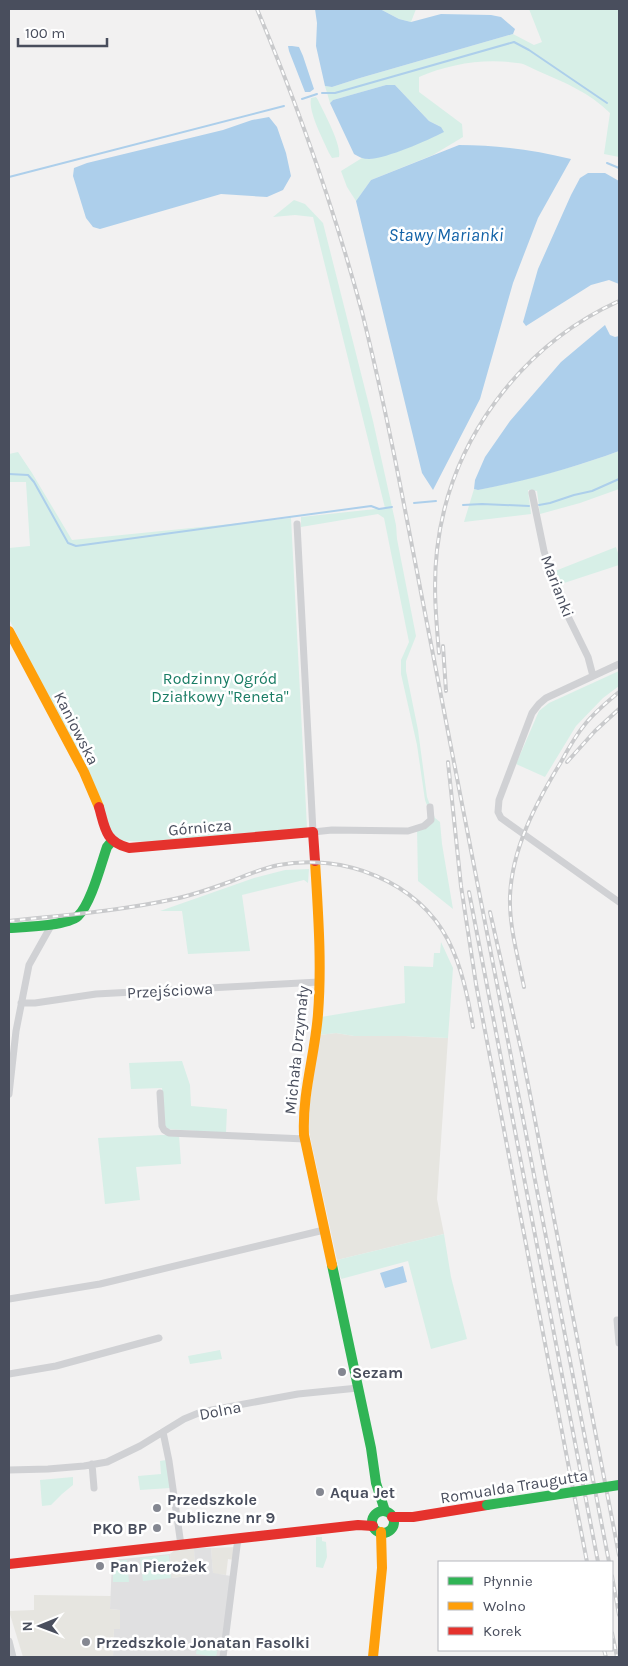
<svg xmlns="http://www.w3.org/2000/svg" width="628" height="1666" font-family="Karla,sans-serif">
<rect width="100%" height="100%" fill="#f2f1f1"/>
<!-- commercial -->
<path fill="#e6e5e0" d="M 336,1033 L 354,1036 L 405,1036 L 448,1038 L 437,1199 L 444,1234 L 337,1260 L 307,1123 L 319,1035 Z
M 236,1547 L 234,1560 L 228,1559 L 226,1575 L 213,1574 L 211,1548 Z
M 194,1548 L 195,1575 L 172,1578 L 170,1554 L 175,1550 Z
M 34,1595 L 111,1596 L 110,1609 L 120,1610 L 120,1629 L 114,1629 L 113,1657 L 23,1657 L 9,1611 L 34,1610 Z"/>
<!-- education -->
<path fill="#e0e0e1" d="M 194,1548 L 211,1548 L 213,1573 L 231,1576 L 220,1657 L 113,1657 L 114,1629 L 120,1629 L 120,1610 L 110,1609 L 112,1560 L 170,1554 L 172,1578 L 195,1575 Z"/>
<!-- green -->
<path fill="#d7efe7" d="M 380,9 L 416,9 L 411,22 L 399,19 Z
M 529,9 L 619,9 L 619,157 L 604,154 L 610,113 C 590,93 564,82 538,71 C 531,68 524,63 517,63 C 484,58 449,64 419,77 L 419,92 L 462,124 L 463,137 L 433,155 L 371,180 L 356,201 L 347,187 L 341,171 L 362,158 L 371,159 L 399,151 L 435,136 L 441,127 L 429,121 L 395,85 L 386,85 L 333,100 L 330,103 L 325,86 L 332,87 L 360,78 L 513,34 L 534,45 L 542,42 Z
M 316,97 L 318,100 C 324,113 342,145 339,157 L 332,158 L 329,153 C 323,139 308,112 311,98 Z
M 294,200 L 305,204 L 323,223 L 373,421 L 396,525 L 397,539 L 416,636 L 406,661 L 406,671 L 418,730 L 427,797 L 435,818 L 440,822 L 442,844 L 453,909 L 418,881 L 417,827 L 428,819 L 428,808 L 425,800 L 417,745 L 401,674 L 401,660 L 409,642 L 384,518 L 378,514 L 301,527 L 301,517 L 385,508 L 313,217 L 295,215 L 273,217 Z
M 619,451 L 619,489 L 580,503 L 540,514 L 537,491 L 528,490 L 531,514 L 464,522 L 474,489 L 478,490 C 526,480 573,468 619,451 Z
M 18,452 L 32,473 L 72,540 L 291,518 L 307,828 L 148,842 L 112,840 L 100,798 L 9,619 L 9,548 L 30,546 L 26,482 L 9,482 L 9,454 Z
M 616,547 L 619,556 L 619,565 L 558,585 L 555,571 Z
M 619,671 L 619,686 L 603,698 L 576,726 L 545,777 L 516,764 L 539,711 L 549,703 Z
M 309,869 L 308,883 L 304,880 L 242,895 L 250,951 L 188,954 L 182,911 L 160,911 L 254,878 L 285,870 Z
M 441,942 L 453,968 L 448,1038 L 405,1036 L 354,1036 L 336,1033 L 319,1035 L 321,1017 L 405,1003 L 404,966 L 433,967 L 434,953 L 440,953 Z
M 182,1061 L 190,1085 L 191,1106 L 227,1109 L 226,1133 L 167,1129 L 164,1124 L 162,1088 L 131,1089 L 129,1063 Z
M 162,1135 L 179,1135 L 181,1164 L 136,1167 L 140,1200 L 105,1204 L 98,1138 Z
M 444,1234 L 451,1277 L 467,1339 L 431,1349 L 408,1261 L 341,1279 L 337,1260 Z
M 220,1350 L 222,1359 L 190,1364 L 188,1356 Z
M 166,1460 L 170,1488 L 140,1490 L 138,1476 L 161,1474 L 160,1461 Z
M 73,1477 L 73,1485 L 62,1494 L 51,1505 L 42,1506 L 40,1480 Z
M 316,1537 L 322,1537 L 322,1541 L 326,1542 L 327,1557 L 323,1568 L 316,1567 Z
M 169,1555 L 171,1578 L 143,1581 L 140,1558 Z
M 127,1560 L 129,1582 L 113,1582 L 113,1561 Z
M 198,1640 L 219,1643 L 216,1657 L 196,1654 Z"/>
<!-- water -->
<path fill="#adcfeb" d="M 315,9 L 380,9 L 399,19 L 411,22 L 441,14 L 491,15 L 501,17 L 515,29 L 513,34 L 360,78 L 332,87 L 325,86 L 316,46 L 317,23 Z
M 288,46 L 292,46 L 299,47 L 303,56 L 314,89 L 310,92 L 305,92 L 289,51 Z
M 386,85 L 395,85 L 429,121 L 441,127 L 444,132 C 426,141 388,158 369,159 C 363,159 359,157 354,154 L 330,103 L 333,100 Z
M 269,117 L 277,127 L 286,153 L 291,176 L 283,190 L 267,197 L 221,194 L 100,229 L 93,227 L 86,218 L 73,176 L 74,168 L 87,163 L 223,130 L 252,120 Z
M 459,145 C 498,145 534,150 571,159 L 538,218 L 513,283 L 480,399 L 433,490 L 422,473 L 356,201 L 371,180 Z
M 588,173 L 605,173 L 619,181 L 619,284 L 609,280 L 591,285 L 526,326 L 523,322 L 538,269 L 571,195 L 580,178 Z
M 605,325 L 610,335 L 615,337 L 619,336 L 619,451 C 573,468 526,481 478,490 L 474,489 L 475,480 L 485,457 L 510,421 L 561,362 Z
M 403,1266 L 407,1282 L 385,1288 L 380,1273 Z"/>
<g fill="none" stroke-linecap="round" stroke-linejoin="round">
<!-- stream -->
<path stroke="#adcfeb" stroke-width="2" d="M 322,93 L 335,93 L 514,42 L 529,50 L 607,103
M 302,99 L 317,94
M 607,163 L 619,168
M 9,177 L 284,106
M 9,474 L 28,475 L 34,482 L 68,543 L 76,546 L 371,506 L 379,509 L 392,507
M 414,503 L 436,501
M 463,505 L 482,504 L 529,506
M 539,505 L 550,503 L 574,495 L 592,491 L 619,479"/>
<!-- street -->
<path stroke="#d0d1d4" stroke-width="7" d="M 532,493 L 544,551 L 558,596 L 588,657 L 593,676
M 297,524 L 313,832 L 332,830 L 408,831 L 424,826 L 431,820 L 430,807
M 619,664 L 546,698 L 539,704 L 532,713 L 499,800 L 498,812 L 501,818 L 619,902
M 21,1003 L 35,1003 L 96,994 L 319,982
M 160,1093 L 162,1126 L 164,1130 L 169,1133 L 305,1139
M 9,1094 L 16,1031 L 29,965 L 52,924
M 9,1299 L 100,1284 L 324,1230
M 617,1320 L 619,1343
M 9,1374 L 56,1366 L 159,1338
M 163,1432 L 169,1461 L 181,1545
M 92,1464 L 94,1488
M 9,1470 L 48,1469 L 84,1466 L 107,1462 L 140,1446 L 184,1419 L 201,1412 L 298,1394 L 358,1388
M 9,1641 L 13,1657
M 223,1657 L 238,1538"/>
<!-- fast -->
<path stroke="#30b455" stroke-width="10" d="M 9,928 C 25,927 67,926 78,916 C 91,904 101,864 107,847 L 112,841
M 332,1265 L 371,1448 L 376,1483 L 385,1511
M372 1522a11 11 0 1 1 22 0a11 11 0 1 1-22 0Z"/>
<!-- slow -->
<path stroke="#ff9f0a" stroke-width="10" d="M 9,631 L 84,772 L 99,807
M 315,861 C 318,912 322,963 318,1014 C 315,1055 302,1093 304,1135 L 332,1265
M 373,1657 L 382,1568 L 381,1532"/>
<!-- jam -->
<path stroke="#e5322d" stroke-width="10" d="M 99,807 C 105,828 105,842 129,848 L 313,832 L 315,861
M 392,1517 L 413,1517 L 487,1505
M 9,1564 L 358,1525 L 373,1526"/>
<!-- rail casing -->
<g stroke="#c9cacc" stroke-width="4">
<path id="rail" d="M 257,9 C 299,108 334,209 362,312 C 379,380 393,447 406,515 L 609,1562
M 443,646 L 446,691
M 439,653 C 436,618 433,585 437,550 C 449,442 520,346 619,301
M 448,762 L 461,886 L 476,984 L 587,1562
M 567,762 L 595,731 L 619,709
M 469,892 L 598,1562
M 490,912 L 523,1058 L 619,1555
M 9,921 C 64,915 120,911 174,899 C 194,895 213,888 232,881 C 247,875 263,868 279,865 C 343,853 417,881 448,940 C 462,967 468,998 473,1027
M 524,987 C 518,957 509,927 510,896 C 512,848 536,803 561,762 C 568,749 576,735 586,723 C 595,712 607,702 619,692
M 612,1576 L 619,1615
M 612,1633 L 617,1657
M 604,1650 L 606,1657"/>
</g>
<!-- rail -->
<use href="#rail" stroke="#fff" stroke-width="2" stroke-dasharray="5.5" stroke-linecap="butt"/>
<!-- fast-bridge -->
<path stroke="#30b455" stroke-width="10" d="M 487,1505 L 619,1485"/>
</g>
<!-- markers -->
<g fill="#848791" stroke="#fff" stroke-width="2">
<circle cx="342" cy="1372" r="5"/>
<circle cx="320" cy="1492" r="5"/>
<circle cx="157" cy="1508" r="5"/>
<circle cx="157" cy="1528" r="5"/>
<circle cx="100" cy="1566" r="5"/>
<circle cx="86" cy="1642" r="5"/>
</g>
<g text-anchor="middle" stroke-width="5" stroke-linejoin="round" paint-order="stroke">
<!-- street labels -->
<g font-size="16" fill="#494e5d" stroke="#fff">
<text transform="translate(558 586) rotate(69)" y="6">Marianki</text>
<text transform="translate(77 728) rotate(63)" y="6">Kaniowska</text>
<text transform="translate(200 827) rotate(-5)" y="6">Górnicza</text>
<text transform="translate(170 990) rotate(-3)" y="6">Przejściowa</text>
<text transform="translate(296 1050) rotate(-84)" y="6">Michała Drzymały</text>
<text transform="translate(220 1410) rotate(-11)" y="6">Dolna</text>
<text transform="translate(514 1486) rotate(-9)" y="6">Romualda Traugutta</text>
</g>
<!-- park labels -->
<g font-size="16" fill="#1b7d65" stroke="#fff">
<text x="220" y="684">Rodzinny Ogród<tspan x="220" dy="18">Działkowy "Reneta"</tspan></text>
</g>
<!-- poi labels -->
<g font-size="16" font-weight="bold" fill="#494e5d" stroke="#fff" text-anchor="start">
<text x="352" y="1378">Sezam</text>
<text x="330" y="1498">Aqua Jet</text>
<text x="167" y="1505">Przedszkole<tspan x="167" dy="18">Publiczne nr 9</tspan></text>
<text x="147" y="1534" text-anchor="end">PKO BP</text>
<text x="110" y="1572">Pan Pierożek</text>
<text x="96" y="1648">Przedszkole Jonatan Fasolki</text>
</g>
<!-- water labels -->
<g font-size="18" font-style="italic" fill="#1262a7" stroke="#fff">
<text x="446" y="241">Stawy Marianki</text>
</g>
</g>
<!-- border -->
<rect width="628" height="1666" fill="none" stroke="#494e5d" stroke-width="20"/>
<!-- legend -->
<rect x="438" y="1561" width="175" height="90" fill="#ffffff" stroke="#b6b8be"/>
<rect x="448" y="1577" width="25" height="8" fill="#30b455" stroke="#b6b8be"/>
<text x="483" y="1586" font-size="15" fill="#494e5d">Płynnie</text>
<rect x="448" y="1602" width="25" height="8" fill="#ff9f0a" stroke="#b6b8be"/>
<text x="483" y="1611" font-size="15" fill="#494e5d">Wolno</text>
<rect x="448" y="1627" width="25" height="8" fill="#e5322d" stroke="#b6b8be"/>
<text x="483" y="1636" font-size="15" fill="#494e5d">Korek</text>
<!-- north arrow -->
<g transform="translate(40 1626) rotate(269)" stroke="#ffffff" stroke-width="4" paint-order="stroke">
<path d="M0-4L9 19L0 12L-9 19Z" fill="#494e5d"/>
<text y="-8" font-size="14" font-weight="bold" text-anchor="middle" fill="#494e5d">N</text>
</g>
<!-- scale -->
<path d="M18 38v8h89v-8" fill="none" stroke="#494e5d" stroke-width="2.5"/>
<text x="25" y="38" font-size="15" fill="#494e5d" stroke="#ffffff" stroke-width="4" paint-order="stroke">100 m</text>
</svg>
